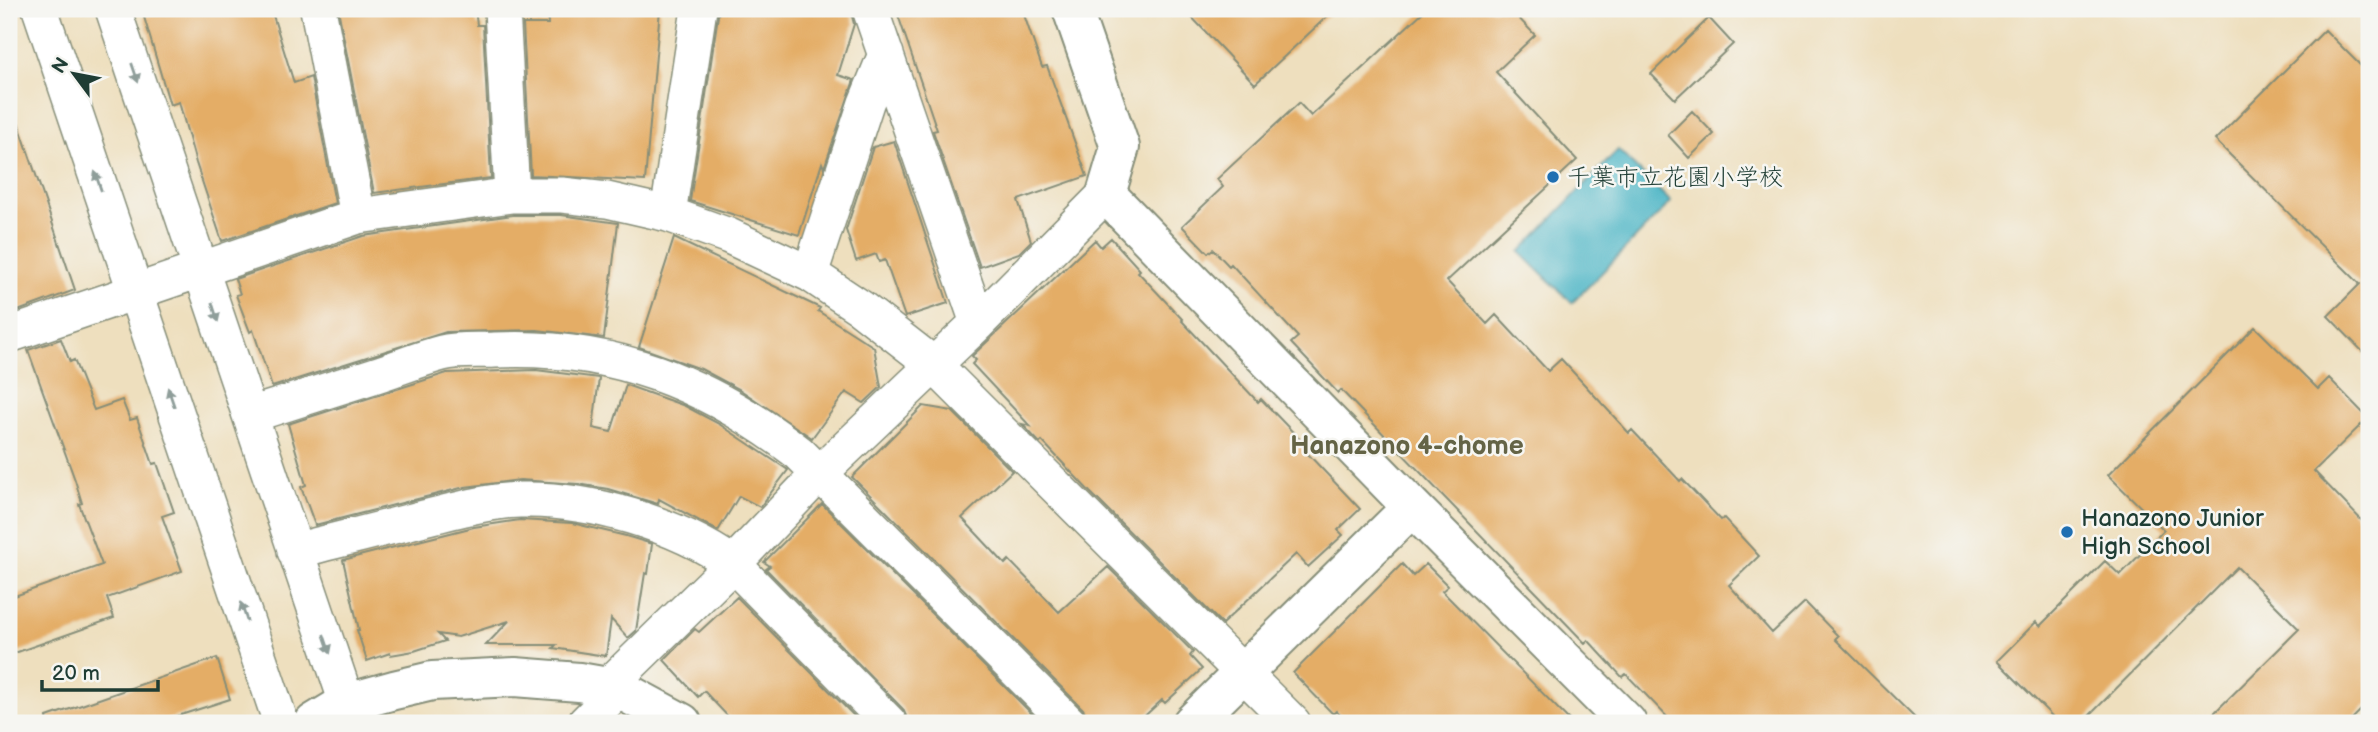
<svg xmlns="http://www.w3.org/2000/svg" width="2378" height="732" font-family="'Balsamiq Sans','Klee One',sans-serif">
<rect width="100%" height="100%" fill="#f6f6f2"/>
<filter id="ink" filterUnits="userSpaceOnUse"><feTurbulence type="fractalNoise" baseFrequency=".0143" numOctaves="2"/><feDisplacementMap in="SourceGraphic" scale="14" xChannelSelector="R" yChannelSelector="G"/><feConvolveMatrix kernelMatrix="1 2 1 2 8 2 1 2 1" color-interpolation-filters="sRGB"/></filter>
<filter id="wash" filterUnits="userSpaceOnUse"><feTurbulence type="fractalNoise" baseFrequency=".00686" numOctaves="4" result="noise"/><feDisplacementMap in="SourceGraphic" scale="28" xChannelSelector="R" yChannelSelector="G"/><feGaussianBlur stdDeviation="1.57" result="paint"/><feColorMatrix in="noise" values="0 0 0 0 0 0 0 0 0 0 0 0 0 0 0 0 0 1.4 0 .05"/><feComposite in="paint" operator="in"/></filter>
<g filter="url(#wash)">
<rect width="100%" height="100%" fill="#eedfbe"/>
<!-- water -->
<path fill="#47b3c4" stroke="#33787c" stroke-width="2" d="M 1618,150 L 1671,202 L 1572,303 L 1520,252 Z"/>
<g id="blocks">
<!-- building -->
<path fill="#e4ad66" d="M 170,9 L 271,9 L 294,83 L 311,77 L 335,203 L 222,241 L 196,163 L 179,102 L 170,105 L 144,17 Z
M 338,9 L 475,9 L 477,25 L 483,25 L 491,178 L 374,193 Z
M 547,9 L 660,9 L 645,181 L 531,175 L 523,24 L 548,24 Z
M 719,9 L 850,9 L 854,24 L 838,75 L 854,80 L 824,168 L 822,163 L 799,235 L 690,201 Z
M 896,9 L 1022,9 L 1042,67 L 1047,66 L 1087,176 L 1018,200 L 1031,241 L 1019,253 L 980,267 L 933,131 L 937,130 Z
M 1184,9 L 1335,9 L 1255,84 Z
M 1426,9 L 1510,9 L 1535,35 L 1496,72 L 1577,160 L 1447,281 L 1487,324 L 1496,315 L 1548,371 L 1561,359 L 1629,433 L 1632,430 L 1680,481 L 1682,479 L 1721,520 L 1724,518 L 1759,556 L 1729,585 L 1772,633 L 1805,602 L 1838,636 L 1835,639 L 1920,723 L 1673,723 L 1626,674 L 1622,677 L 1588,640 L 1585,643 L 1341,390 L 1338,393 L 1291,343 L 1298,337 L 1231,264 L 1229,266 L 1213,249 L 1208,253 L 1182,226 L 1223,187 L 1217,179 L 1299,103 L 1311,116 Z
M 1709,18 L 1733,44 L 1675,99 L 1651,74 Z
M 2325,30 L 2369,74 L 2369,358 L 2328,316 L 2360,284 L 2215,140 Z
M 1692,111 L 1714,134 L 1689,158 L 1668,135 Z
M 15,113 L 75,290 L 15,312 L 9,292 L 9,114 Z
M 894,141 L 948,303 L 905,317 L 885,260 L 879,262 L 876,254 L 856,261 L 846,230 L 873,147 Z
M 513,215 L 561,215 L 618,223 L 604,338 L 537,330 L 446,332 L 272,387 L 253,330 L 250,332 L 236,295 L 240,294 L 235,279 L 363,236 Z
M 674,238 L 820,308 L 818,311 L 874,347 L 881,387 L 864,403 L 846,392 L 812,438 L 739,389 L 701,369 L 639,347 Z
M 1111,238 L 1140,270 L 1138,272 L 1183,320 L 1182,321 L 1258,402 L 1261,399 L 1309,449 L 1306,452 L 1360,509 L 1338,530 L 1343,535 L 1308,567 L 1296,554 L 1222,624 L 1090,492 L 1042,441 L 1040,443 L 1022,424 L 1030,426 L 972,364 L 976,360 L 972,356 L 1095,240 L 1101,247 Z
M 2255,327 L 2318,389 L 2329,378 L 2368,418 L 2314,471 L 2369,528 L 2369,702 L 2348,723 L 2204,723 L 2299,629 L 2237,567 L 2082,723 L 2059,723 L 1997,661 L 2036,622 L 2040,626 L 2105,561 L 2120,575 L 2164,530 L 2108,475 Z
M 61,339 L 70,362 L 74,360 L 94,410 L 122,400 L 130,420 L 137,418 L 153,464 L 157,463 L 174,512 L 162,516 L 182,571 L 107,598 L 114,618 L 9,655 L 9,598 L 102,565 L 79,504 L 82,503 L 75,480 L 28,350 Z
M 536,370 L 599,378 L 593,428 L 611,432 L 626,385 L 685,406 L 719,424 L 788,470 L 760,507 L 739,496 L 718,531 L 659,499 L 658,504 L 608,489 L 578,484 L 520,480 L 465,487 L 315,525 L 301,487 L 306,485 L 288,424 L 447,373 Z
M 923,406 L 952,411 L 1012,471 L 962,518 L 1005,564 L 1009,560 L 1059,612 L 1108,567 L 1193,652 L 1190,656 L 1202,669 L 1165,703 L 1162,700 L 1137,723 L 1089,723 L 1088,717 L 1083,709 L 852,477 Z
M 822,504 L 1041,723 L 909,723 L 903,709 L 766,569 L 770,566 L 764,562 Z
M 520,520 L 572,523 L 626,536 L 652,544 L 648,574 L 645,573 L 636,631 L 628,638 L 611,619 L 606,656 L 553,648 L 556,645 L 486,645 L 509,621 L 458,637 L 438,634 L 445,641 L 414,651 L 391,655 L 390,653 L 367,661 L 357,630 L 359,630 L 343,560 L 474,527 Z
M 1402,564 L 1413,576 L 1426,564 L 1448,586 L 1442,591 L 1572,723 L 1348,723 L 1336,711 L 1333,714 L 1293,673 Z
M 737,597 L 861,723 L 734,723 L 704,691 L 698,697 L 664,660 L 695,629 L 699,632 Z
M 217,658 L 230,699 L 156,723 L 48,723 L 47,717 Z"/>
</g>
</g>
<g filter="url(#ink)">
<use href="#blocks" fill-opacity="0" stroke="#868e79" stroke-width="2"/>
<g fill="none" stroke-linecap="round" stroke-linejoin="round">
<!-- street casing -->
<g stroke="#868e79" stroke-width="38">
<path id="street" d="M 40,9 L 281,723
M 113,9 L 347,703
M 318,9 L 358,216
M 502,9 L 512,195
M 870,9 L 978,323
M 668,214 L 699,9
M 810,274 L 866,103 L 886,54
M 9,335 L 358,216 L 512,195 L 562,195 L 607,200 L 668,214 L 729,236 L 810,274 L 861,308 L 933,364 L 1293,723
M 250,415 C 292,402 334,388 376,375 C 398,368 419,359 442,353 C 458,349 478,351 495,350 C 610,344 708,383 799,453 L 1069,723
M 295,551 C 337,540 379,530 420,519 C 452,511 487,501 520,500 C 589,498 677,524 733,564 L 889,723
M 607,687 L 733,564 L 819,474 L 978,323 L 1106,194
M 585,723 L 619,689"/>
</g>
<!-- secondary casing -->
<g stroke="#868e79" stroke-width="42">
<path id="secondary" d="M 1072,9 L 1120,147 L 1106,194 L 1412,507 L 1627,723
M 314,723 L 347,703 L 394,690 L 432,681 L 515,677 L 579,682 L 619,689 L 682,723
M 1192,723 L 1412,507"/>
</g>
<!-- street -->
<use href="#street" stroke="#fff" stroke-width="35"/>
<!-- secondary -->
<use href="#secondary" stroke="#fff" stroke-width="38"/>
</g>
<!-- one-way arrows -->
<defs><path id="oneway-solid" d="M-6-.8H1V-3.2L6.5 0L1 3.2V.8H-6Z" transform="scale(1.75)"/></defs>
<g fill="#8f9e9a">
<use href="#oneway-solid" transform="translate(135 73) rotate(71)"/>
<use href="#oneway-solid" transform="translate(98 181) rotate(-109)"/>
<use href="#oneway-solid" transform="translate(215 312) rotate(72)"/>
<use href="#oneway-solid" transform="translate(171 397) rotate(-109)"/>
<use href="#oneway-solid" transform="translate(244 612) rotate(-109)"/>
<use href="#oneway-solid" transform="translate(327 644) rotate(71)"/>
</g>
</g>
<!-- markers -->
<g fill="#1f6fb2" stroke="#f6f6f2" stroke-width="2.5">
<circle cx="1553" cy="177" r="7"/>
<circle cx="2067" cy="532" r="7"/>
</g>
<g text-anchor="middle" stroke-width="5" stroke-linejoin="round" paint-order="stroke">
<!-- poi labels -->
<g font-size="24" fill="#1f3d34" stroke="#f6f6f2" text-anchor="start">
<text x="1567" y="185">千葉市立花園小学校</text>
<text x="2081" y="526">Hanazono Junior<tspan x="2081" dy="28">High School</tspan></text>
</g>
<!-- neighbourhood labels -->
<g font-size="26" font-weight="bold" fill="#646446" stroke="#f6f6f2">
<text x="1407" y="454">Hanazono 4-chome</text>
</g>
</g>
<!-- margin -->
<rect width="2378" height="732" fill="none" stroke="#f6f6f2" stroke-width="35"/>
<!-- north arrow -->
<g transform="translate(74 74) rotate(302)" stroke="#f6f6f2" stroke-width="5" paint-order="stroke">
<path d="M0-5L12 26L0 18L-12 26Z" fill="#1f3d34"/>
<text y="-10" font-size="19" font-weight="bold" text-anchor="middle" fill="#1f3d34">N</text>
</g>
<!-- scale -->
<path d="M42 680v10h116v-10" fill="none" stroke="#1f3d34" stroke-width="3.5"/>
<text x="52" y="680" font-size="21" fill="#1f3d34" stroke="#f6f6f2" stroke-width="5" paint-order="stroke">20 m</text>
</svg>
